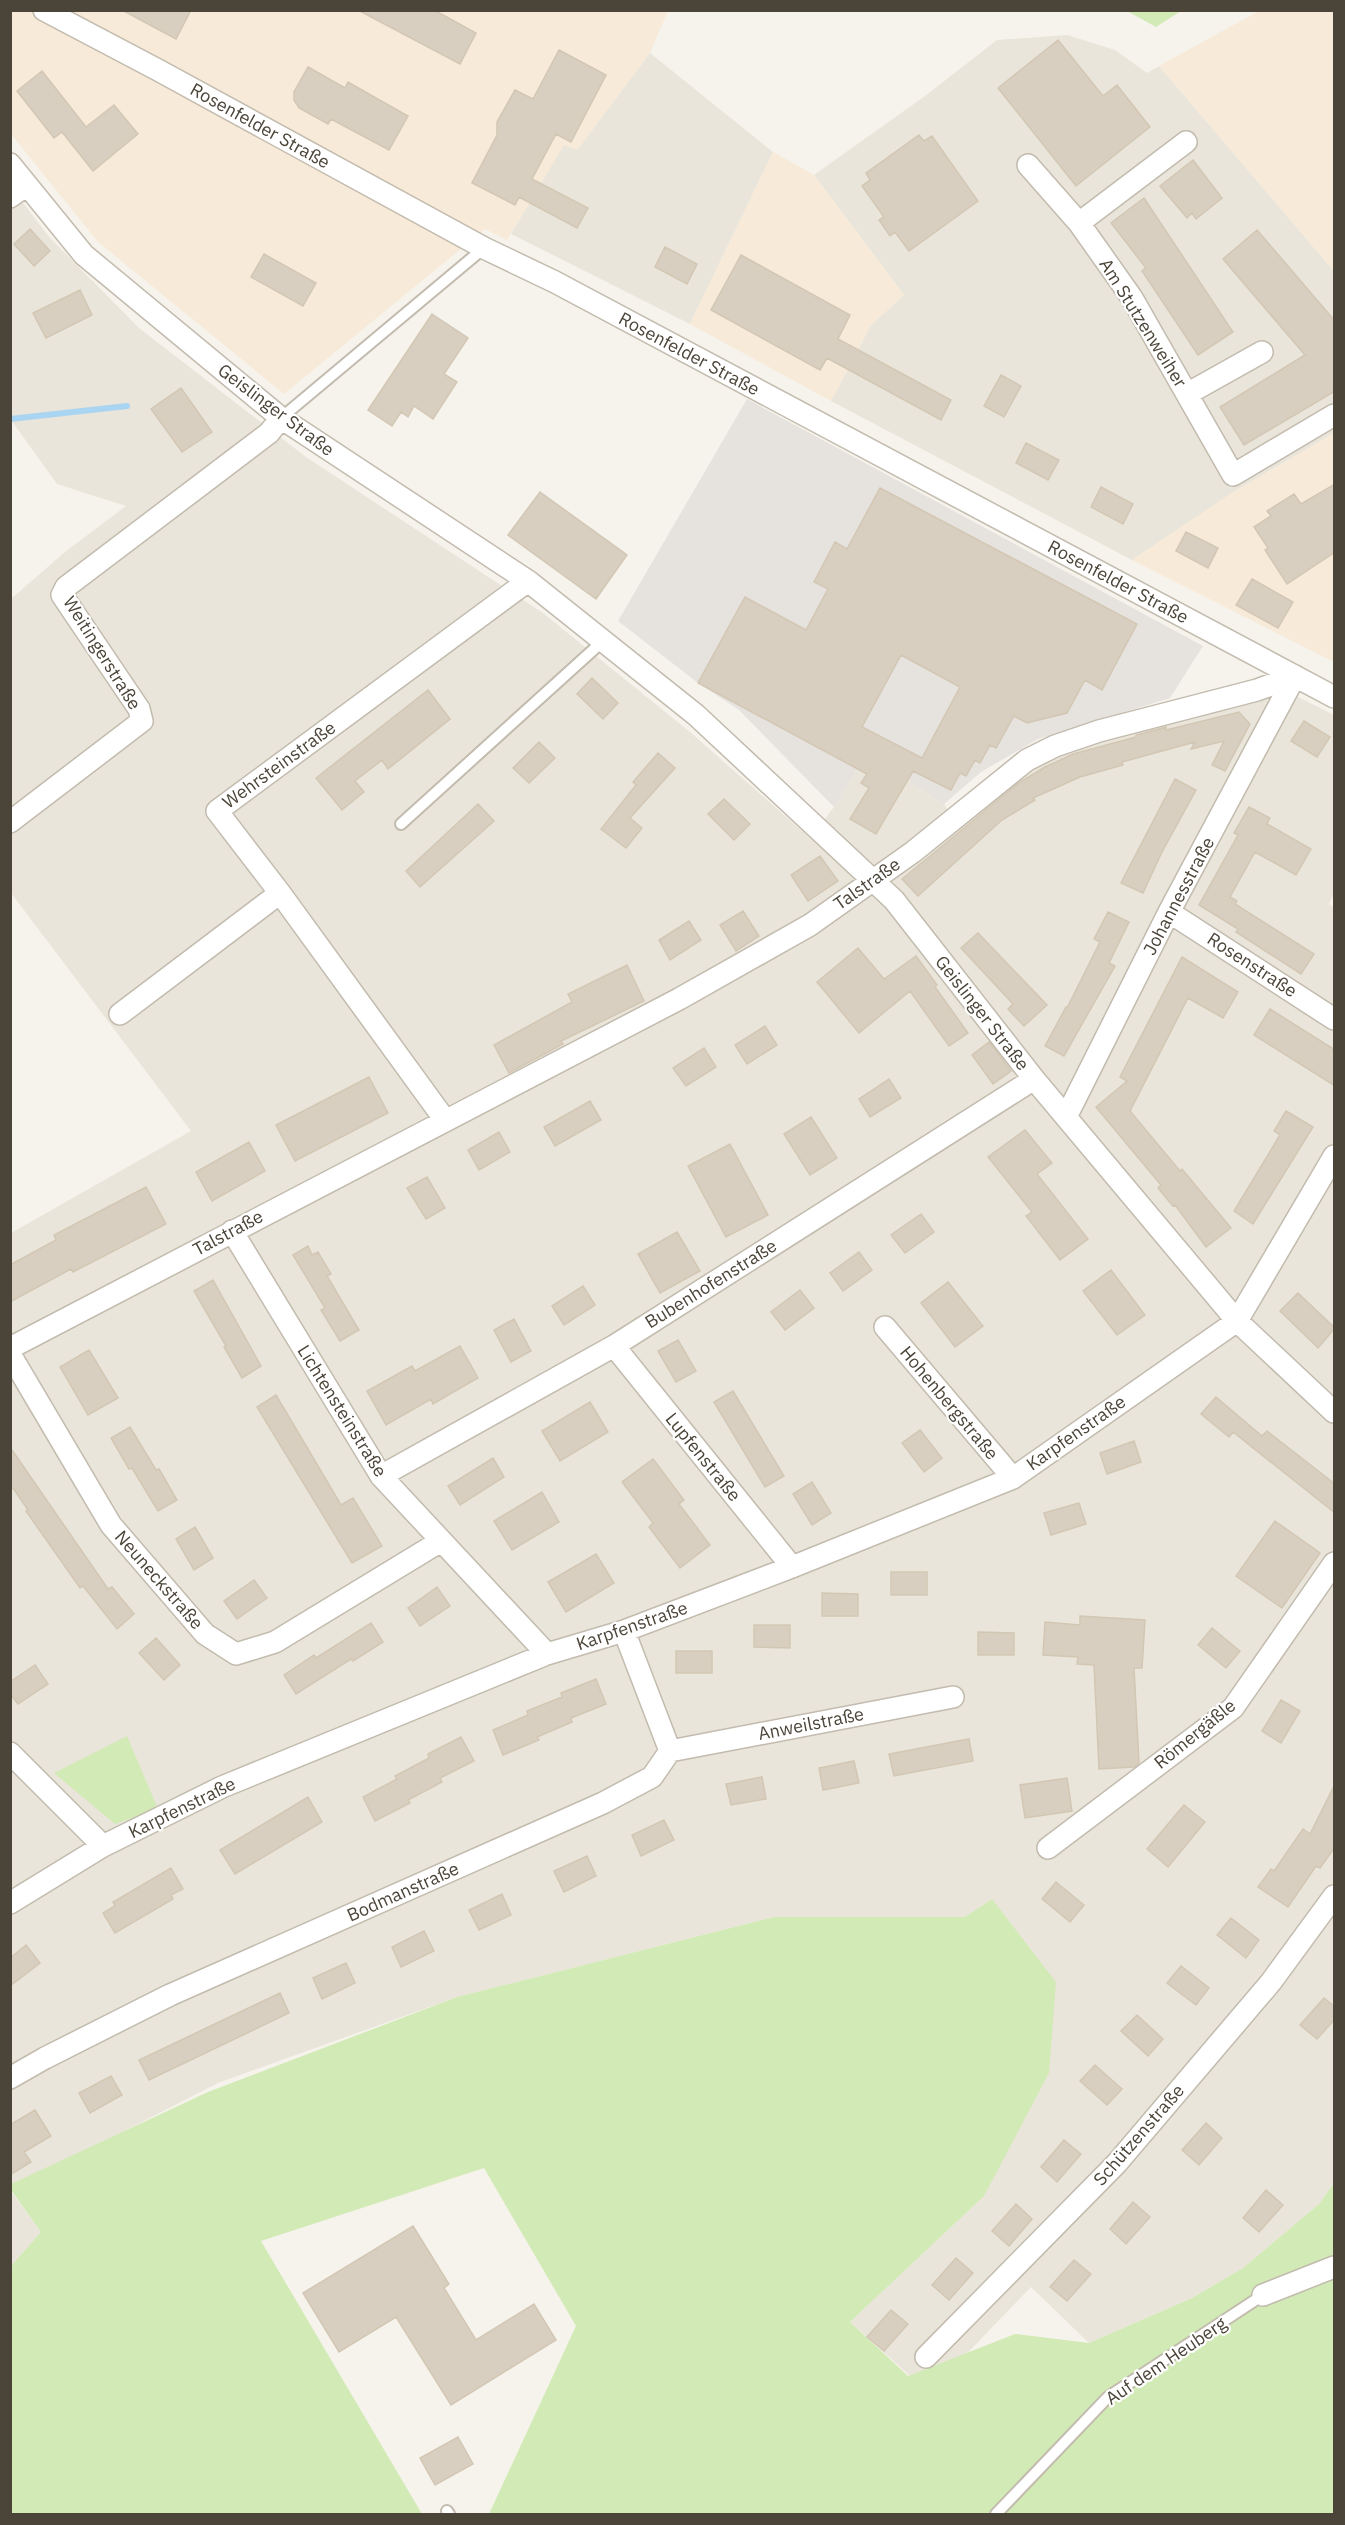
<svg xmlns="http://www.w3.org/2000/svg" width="1345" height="2525" font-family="'IBM Plex Sans',sans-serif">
<rect width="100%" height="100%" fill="#f6f3ec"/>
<!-- residential -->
<path fill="#eae5da" d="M 1067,35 L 1115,50 L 1147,73 L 1159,66 L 1334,271 L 1334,433 L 1232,493 L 1132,560 L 831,401 L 871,325 L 904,295 L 814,175 L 925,96 L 997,40 Z
M 650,53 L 773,152 L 690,324 L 511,234 L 564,144 L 577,150 Z
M 11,187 L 50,238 L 139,328 L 306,457 L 543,613 L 690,732 L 810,838 L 834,807 L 867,754 L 944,804 L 955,823 L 1047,755 L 1250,700 L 1298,697 L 1334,715 L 1334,893 L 1329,904 L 1334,908 L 1334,2183 L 1319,2204 L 1243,2268 L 1192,2298 L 1089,2343 L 1031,2287 L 929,2393 L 850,2322 L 984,2196 L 992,1899 L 965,1917 L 774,1917 L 457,1997 L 218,2083 L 11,2189 L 11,1233 L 191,1131 L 11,893 L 11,599 L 65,552 L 126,506 L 57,484 L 11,420 Z
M 10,2190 L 41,2232 L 11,2266 L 10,2266 Z"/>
<!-- commercial -->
<path fill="#f7ead8" d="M 10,11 L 668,11 L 650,53 L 577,150 L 564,145 L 507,240 L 485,229 L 284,394 L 98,242 L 11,134 Z
M 1259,11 L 1334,11 L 1334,271 L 1159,66 Z
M 773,152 L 814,175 L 904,295 L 871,325 L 831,401 L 690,324 Z
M 1334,433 L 1334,662 L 1132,560 L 1232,493 Z"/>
<!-- industrial -->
<path fill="#e6e2dd" d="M 747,399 L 1203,646 L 1170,698 L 1038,739 L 981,772 L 944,804 L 867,754 L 834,807 L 739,710 L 698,683 L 618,621 Z"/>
<!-- green -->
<path fill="#d2eab5" d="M 1127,11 L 1181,11 L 1156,27 Z
M 127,1736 L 158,1809 L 115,1824 L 54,1773 Z
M 992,1899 L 1056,1982 L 1049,2073 L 984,2196 L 850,2322 L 908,2376 L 1015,2334 L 1089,2343 L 1192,2298 L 1243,2268 L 1319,2204 L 1334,2183 L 1334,2514 L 489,2514 L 576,2326 L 484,2168 L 261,2241 L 422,2514 L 11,2514 L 11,2266 L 41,2232 L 11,2190 L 11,2184 L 208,2092 L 457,1997 L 774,1917 L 965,1917 Z"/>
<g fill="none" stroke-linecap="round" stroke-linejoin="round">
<!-- stream -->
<path stroke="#a9d4f2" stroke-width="6" d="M 10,419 L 127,406"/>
</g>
<!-- building -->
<path fill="#d8cfc1" stroke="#d3c7b4" stroke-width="1.5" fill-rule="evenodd" d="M 122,10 L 191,10 L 176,39 Z
M 358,10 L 434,10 L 476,33 L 460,64 Z
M 1058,40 L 1103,96 L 1117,85 L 1150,127 L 1076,186 L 998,88 Z
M 559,50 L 606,75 L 571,142 L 556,134 L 532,179 L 588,208 L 577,228 L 519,197 L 515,205 L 472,183 L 497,135 L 497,122 L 515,90 L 533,99 Z
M 308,67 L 345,88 L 348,82 L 408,116 L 389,150 L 331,119 L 328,124 L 299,108 L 294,100 L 294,92 Z
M 42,71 L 86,127 L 114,105 L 138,134 L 93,171 L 62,132 L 54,138 L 17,91 Z
M 919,135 L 924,141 L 932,136 L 978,201 L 909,251 L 895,232 L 890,236 L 879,220 L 884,217 L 862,186 L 870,180 L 866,173 Z
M 1193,160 L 1222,198 L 1196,219 L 1192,213 L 1187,218 L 1160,186 Z
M 1144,198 L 1233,332 L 1198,355 L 1142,271 L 1146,268 L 1111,223 Z
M 30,229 L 50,251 L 34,266 L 14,244 Z
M 1257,230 L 1335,321 L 1335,391 L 1244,445 L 1220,407 L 1305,355 L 1223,259 Z
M 665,247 L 697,264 L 687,284 L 655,267 Z
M 264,254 L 316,283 L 303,306 L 251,277 Z
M 741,255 L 850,315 L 838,339 L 951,400 L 941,420 L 827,358 L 820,370 L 711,310 Z
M 80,290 L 92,315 L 46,338 L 33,313 Z
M 432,314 L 468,338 L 444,374 L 457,382 L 433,419 L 414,406 L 408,417 L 401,412 L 392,426 L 368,410 Z
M 1001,375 L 1021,386 L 1004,417 L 984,406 Z
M 181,388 L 212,432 L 182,452 L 151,409 Z
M 1026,443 L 1059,460 L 1048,480 L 1016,463 Z
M 1335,484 L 1335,552 L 1287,584 L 1265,550 L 1268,548 L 1254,527 L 1271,516 L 1267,511 L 1294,494 L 1301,504 Z
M 1101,487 L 1133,504 L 1123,524 L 1091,507 Z
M 880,488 L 1137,624 L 1102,690 L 1085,680 L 1067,713 L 1027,723 L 1014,716 L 996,748 L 990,745 L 980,763 L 975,760 L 966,776 L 960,773 L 951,790 L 913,771 L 876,834 L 850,819 L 869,788 L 861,783 L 867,774 L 698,683 L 745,597 L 806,630 L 828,589 L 814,582 L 835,542 L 847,549 ZM 901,655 L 960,687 L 922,758 L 862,727 Z
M 540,492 L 627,555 L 596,599 L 508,535 Z
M 1186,532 L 1218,548 L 1208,568 L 1176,551 Z
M 1252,579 L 1293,602 L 1278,628 L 1236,605 Z
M 592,678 L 618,703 L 603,719 L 577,694 Z
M 428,690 L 450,719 L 388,769 L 382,760 L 355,781 L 364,792 L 342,810 L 316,778 Z
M 1239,712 L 1250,724 L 1225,771 L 1212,765 L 1224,741 L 1191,749 L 1195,742 L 1122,762 L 1123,765 L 1080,777 L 1033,798 L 1035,800 L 1002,820 L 918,896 L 902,879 L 1020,782 L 1045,767 L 1073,754 L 1136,737 L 1136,735 L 1166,727 L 1166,730 Z
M 1304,721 L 1330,737 L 1317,757 L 1291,741 Z
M 539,742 L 555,758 L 529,783 L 513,768 Z
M 658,753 L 675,768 L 630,818 L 642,828 L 626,848 L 601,829 L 636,785 L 633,782 Z
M 1175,779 L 1196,790 L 1162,852 L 1143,893 L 1121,883 Z
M 724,799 L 750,824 L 734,840 L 708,814 Z
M 478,804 L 494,821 L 420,887 L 406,871 Z
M 1249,807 L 1270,818 L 1267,824 L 1311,849 L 1296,875 L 1255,852 L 1230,897 L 1237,901 L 1235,904 L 1314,954 L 1301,974 L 1236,932 L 1238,929 L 1199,905 L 1238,835 L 1234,833 Z
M 820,856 L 838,881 L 808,901 L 791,875 Z
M 743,911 L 759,936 L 736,951 L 720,925 Z
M 1108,912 L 1129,922 L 1109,963 L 1115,966 L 1064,1056 L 1045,1046 L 1066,1007 L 1067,1008 L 1100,942 L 1094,939 Z
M 689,921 L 701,940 L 670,960 L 659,940 Z
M 978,933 L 1047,1005 L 1024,1026 L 1008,1009 L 1013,1004 L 961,948 Z
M 858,948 L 884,979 L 916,956 L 937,985 L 935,987 L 968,1033 L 949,1046 L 910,991 L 859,1033 L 817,982 Z
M 1182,957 L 1238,992 L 1223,1018 L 1188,998 L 1130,1111 L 1180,1171 L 1182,1169 L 1231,1228 L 1206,1247 L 1175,1205 L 1173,1206 L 1158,1188 L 1161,1185 L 1096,1107 L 1127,1081 L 1120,1077 Z
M 627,965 L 644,1001 L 561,1041 L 563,1044 L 509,1073 L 494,1045 L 572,1002 L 568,994 Z
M 1270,1009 L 1335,1050 L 1335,1086 L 1254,1035 Z
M 765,1026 L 777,1045 L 747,1064 L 735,1045 Z
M 989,1042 L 1011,1071 L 993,1084 L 972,1055 Z
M 704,1048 L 716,1067 L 686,1086 L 673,1068 Z
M 369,1077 L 388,1113 L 295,1161 L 276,1125 Z
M 889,1079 L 901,1098 L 870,1117 L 859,1099 Z
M 590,1101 L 601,1120 L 555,1146 L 544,1127 Z
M 1286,1111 L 1313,1127 L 1253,1224 L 1234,1211 L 1280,1135 L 1274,1131 Z
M 811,1117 L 837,1158 L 810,1175 L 784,1134 Z
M 1025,1130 L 1052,1163 L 1037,1174 L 1088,1239 L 1060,1260 L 1026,1216 L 1032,1212 L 988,1157 Z
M 499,1132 L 510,1152 L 479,1170 L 468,1150 Z
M 249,1142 L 265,1171 L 212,1201 L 196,1172 Z
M 730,1144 L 768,1215 L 726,1237 L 688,1166 Z
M 427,1177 L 445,1208 L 426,1219 L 407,1188 Z
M 146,1187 L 166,1224 L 73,1272 L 71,1269 L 10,1302 L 10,1265 L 56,1240 L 54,1235 Z
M 921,1214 L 934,1232 L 905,1253 L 891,1235 Z
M 677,1232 L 700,1271 L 660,1293 L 638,1254 Z
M 308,1246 L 312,1255 L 318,1252 L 331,1274 L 327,1276 L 359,1330 L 340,1341 L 321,1310 L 325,1308 L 293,1255 Z
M 859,1252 L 872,1270 L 843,1291 L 830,1273 Z
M 1111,1270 L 1145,1315 L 1117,1335 L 1083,1291 Z
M 213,1280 L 261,1366 L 242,1378 L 224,1347 L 226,1346 L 194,1291 Z
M 948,1282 L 983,1326 L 955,1347 L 921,1303 Z
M 583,1286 L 595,1305 L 564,1325 L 552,1306 Z
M 800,1290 L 814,1308 L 785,1330 L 771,1312 Z
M 1298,1293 L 1335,1328 L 1318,1348 L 1280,1311 Z
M 514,1319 L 531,1351 L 511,1362 L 494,1330 Z
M 678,1340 L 696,1371 L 676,1382 L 658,1351 Z
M 460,1346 L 478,1378 L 433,1404 L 431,1399 L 386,1425 L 367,1391 L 412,1366 L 415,1371 Z
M 89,1350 L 118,1398 L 88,1415 L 60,1367 Z
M 733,1391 L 784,1476 L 765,1487 L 714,1402 Z
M 276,1395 L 341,1505 L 353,1498 L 382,1546 L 352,1563 L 257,1407 Z
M 1216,1397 L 1262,1436 L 1267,1431 L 1335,1484 L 1335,1513 L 1233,1432 L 1229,1437 L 1201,1414 Z
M 590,1402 L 608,1432 L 560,1461 L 542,1431 Z
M 130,1427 L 156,1470 L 159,1469 L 177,1500 L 158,1511 L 132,1468 L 129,1469 L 111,1438 Z
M 920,1430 L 942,1458 L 924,1472 L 902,1443 Z
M 1134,1441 L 1141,1462 L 1107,1474 L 1100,1453 Z
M 10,1447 L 108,1589 L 112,1587 L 134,1614 L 117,1629 L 83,1586 L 80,1588 L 26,1511 L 28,1510 L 13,1488 L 10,1489 Z
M 493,1458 L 504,1477 L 460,1505 L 448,1486 Z
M 653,1459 L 684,1500 L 679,1504 L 710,1545 L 680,1568 L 649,1527 L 653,1523 L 622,1482 Z
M 812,1482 L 831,1513 L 812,1525 L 793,1494 Z
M 542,1492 L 559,1522 L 512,1550 L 494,1521 Z
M 1079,1503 L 1086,1524 L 1051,1535 L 1044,1513 Z
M 1275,1521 L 1320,1553 L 1282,1608 L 1236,1576 Z
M 195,1527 L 213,1558 L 194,1570 L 176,1539 Z
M 596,1554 L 614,1583 L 566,1612 L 548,1582 Z
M 891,1572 L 927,1572 L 927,1595 L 891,1595 Z
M 254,1580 L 267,1598 L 237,1619 L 224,1601 Z
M 437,1587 L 450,1606 L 420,1626 L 408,1608 Z
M 822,1593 L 858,1594 L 858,1616 L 822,1616 Z
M 1080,1616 L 1145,1620 L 1142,1668 L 1134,1668 L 1139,1763 L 1134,1767 L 1099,1769 L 1094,1665 L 1077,1664 L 1078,1657 L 1043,1655 L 1045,1622 L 1080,1625 Z
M 371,1623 L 383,1642 L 353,1661 L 351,1659 L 296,1694 L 284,1675 L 314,1655 L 316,1658 Z
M 754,1625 L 790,1625 L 790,1648 L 754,1647 Z
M 1212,1628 L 1240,1651 L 1226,1668 L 1198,1645 Z
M 978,1632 L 1014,1633 L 1014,1655 L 978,1655 Z
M 156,1638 L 180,1665 L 164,1680 L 139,1653 Z
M 676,1651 L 712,1651 L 712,1673 L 676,1673 Z
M 35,1665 L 48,1684 L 18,1704 L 10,1694 L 10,1682 Z
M 596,1679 L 606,1704 L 571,1718 L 572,1722 L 537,1737 L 539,1740 L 503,1755 L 493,1730 L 528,1715 L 527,1711 L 562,1697 L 561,1693 Z
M 1281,1700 L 1300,1711 L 1281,1743 L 1262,1731 Z
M 461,1737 L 474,1761 L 440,1778 L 442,1782 L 408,1800 L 410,1803 L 375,1821 L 363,1797 L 397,1779 L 395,1776 L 429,1758 L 428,1754 Z
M 969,1739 L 973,1761 L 894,1776 L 889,1754 Z
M 854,1761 L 859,1783 L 823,1790 L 819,1768 Z
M 762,1777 L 766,1799 L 731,1805 L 726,1784 Z
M 1067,1778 L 1072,1811 L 1025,1818 L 1020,1785 Z
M 1335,1784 L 1335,1847 L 1320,1868 L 1316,1866 L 1288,1907 L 1258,1887 L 1271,1869 L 1274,1871 L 1303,1829 L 1310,1834 Z
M 308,1797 L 322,1822 L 235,1874 L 220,1850 Z
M 1184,1805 L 1205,1822 L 1168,1867 L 1147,1849 Z
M 664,1820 L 674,1840 L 641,1856 L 632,1835 Z
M 587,1856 L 596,1876 L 564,1892 L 554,1871 Z
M 171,1868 L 183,1889 L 171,1895 L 173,1899 L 115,1933 L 103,1913 L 115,1906 L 113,1902 Z
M 1056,1882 L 1084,1905 L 1070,1922 L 1042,1899 Z
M 502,1894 L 511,1915 L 479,1930 L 469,1910 Z
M 1231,1918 L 1259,1940 L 1246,1958 L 1217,1935 Z
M 424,1931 L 434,1951 L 401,1967 L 392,1947 Z
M 26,1945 L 40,1963 L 10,1986 L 10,1958 Z
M 346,1963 L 355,1983 L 322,1999 L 313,1978 Z
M 1181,1966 L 1209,1988 L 1196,2005 L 1167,1983 Z
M 280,1993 L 289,2013 L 149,2080 L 139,2060 Z
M 1324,1998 L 1335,2007 L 1335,2019 L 1317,2039 L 1300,2025 Z
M 1137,2015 L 1163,2039 L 1148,2056 L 1121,2031 Z
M 1095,2065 L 1122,2089 L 1107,2105 L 1080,2081 Z
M 111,2076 L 122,2095 L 90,2113 L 79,2093 Z
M 35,2110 L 51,2136 L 24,2152 L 31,2162 L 10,2175 L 10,2125 Z
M 1206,2123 L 1222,2138 L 1199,2165 L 1182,2150 Z
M 1064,2140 L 1081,2154 L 1057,2182 L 1041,2167 Z
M 1266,2190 L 1283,2205 L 1259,2232 L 1243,2218 Z
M 1133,2202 L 1150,2217 L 1126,2244 L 1110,2229 Z
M 1016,2204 L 1032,2219 L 1009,2246 L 992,2231 Z
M 413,2226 L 449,2284 L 444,2288 L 476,2340 L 534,2304 L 556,2340 L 451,2405 L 396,2317 L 339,2352 L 303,2293 Z
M 956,2258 L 973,2273 L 949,2300 L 932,2285 Z
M 1074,2260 L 1091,2274 L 1067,2301 L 1050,2287 Z
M 891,2310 L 908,2324 L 884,2351 L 867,2337 Z
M 458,2437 L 473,2464 L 435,2485 L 420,2458 Z"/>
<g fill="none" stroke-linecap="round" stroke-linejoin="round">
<!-- service casing -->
<g stroke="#c2bbae" stroke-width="14">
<path id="service" d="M 281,418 L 484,248
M 401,824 L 603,641
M 447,2511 L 449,2514
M 996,2514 L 1108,2397 L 1263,2295"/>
</g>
<!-- minor casing -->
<g stroke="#c2bbae" stroke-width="24">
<path id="minor" d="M 44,10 L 158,70 L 484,248 L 555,282 L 1334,697
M 10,164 L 84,255 L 281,418 L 528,581 L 696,715 L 894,900 L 1034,1079 L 1237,1321 L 1334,1412
M 1028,165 L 1079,223 L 1132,298 L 1233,475 L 1334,415
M 10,197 L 27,185
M 1079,223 L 1186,142
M 1187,394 L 1262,352
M 10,822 L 142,721 L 139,709 L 62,595 L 66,587 L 269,433 L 281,418
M 280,893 L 445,1120
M 1169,912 L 1334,1019
M 120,1014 L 280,893 L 217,811 L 528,581
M 1066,1117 L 1169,912 L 1295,676
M 232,1231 L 381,1476 L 547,1654
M 885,1327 L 1013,1478
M 614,1346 L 792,1567
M 10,1348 L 679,999 L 810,925 L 913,852 L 1027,760 L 1055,746 L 1099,731 L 1257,690 L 1295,676
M 10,1354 L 111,1525 L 205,1634 L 236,1654 L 275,1642 L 441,1541
M 381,1476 L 614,1346 L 1034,1079
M 670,1751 L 953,1697
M 10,1753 L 103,1846
M 1048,1848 L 1233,1708 L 1334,1563
M 10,1903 L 103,1846 L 222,1787 L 547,1654 L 624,1631 L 792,1567 L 1013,1478 L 1237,1321 L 1334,1156
M 10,2078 L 45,2058 L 170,1995 L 603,1803 L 652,1777 L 670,1751 L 624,1631
M 1263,2295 L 1334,2267
M 926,2357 L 1117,2163 L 1271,1982 L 1334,1896"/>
</g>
<!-- service -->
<use href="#service" stroke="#fff" stroke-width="10"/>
<!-- minor -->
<use href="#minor" stroke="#fff" stroke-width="21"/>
</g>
<g text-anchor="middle" stroke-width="4.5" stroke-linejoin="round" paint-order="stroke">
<!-- street labels -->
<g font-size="18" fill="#4b4439" stroke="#fff">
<text transform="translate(260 126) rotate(29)" y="6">Rosenfelder Straße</text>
<text transform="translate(1143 323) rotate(58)" y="6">Am Stutzenweiher</text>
<text transform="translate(689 354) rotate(28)" y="6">Rosenfelder Straße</text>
<text transform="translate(276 410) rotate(37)" y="6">Geislinger Straße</text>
<text transform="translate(1118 582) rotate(28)" y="6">Rosenfelder Straße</text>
<text transform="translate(102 653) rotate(58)" y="6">Weitingerstraße</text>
<text transform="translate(279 765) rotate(-36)" y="6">Wehrsteinstraße</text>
<text transform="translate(867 884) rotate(-35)" y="6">Talstraße</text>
<text transform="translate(1179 896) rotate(-62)" y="6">Johannesstraße</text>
<text transform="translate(1252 965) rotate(33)" y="6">Rosenstraße</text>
<text transform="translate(982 1013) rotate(52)" y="6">Geislinger Straße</text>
<text transform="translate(228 1233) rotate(-28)" y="6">Talstraße</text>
<text transform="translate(711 1284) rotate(-32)" y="6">Bubenhofenstraße</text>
<text transform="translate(949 1403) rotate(50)" y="6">Hohenbergstraße</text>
<text transform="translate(342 1411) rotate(58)" y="6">Lichtensteinstraße</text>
<text transform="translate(1076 1433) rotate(-35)" y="6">Karpfenstraße</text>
<text transform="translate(703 1457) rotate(51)" y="6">Lupfenstraße</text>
<text transform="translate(159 1580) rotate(49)" y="6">Neuneckstraße</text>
<text transform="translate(632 1626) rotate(-19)" y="6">Karpfenstraße</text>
<text transform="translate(811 1724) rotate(-11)" y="6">Anweilstraße</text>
<text transform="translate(1195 1734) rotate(-39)" y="6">Römergäßle</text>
<text transform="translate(182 1808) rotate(-26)" y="6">Karpfenstraße</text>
<text transform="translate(403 1892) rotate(-24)" y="6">Bodmanstraße</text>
<text transform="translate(1139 2135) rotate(-49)" y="6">Schützenstraße</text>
<text transform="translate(1166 2361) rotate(-34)" y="6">Auf dem Heuberg</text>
</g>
</g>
<!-- border -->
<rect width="1345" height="2525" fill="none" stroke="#4b4439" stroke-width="24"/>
</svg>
